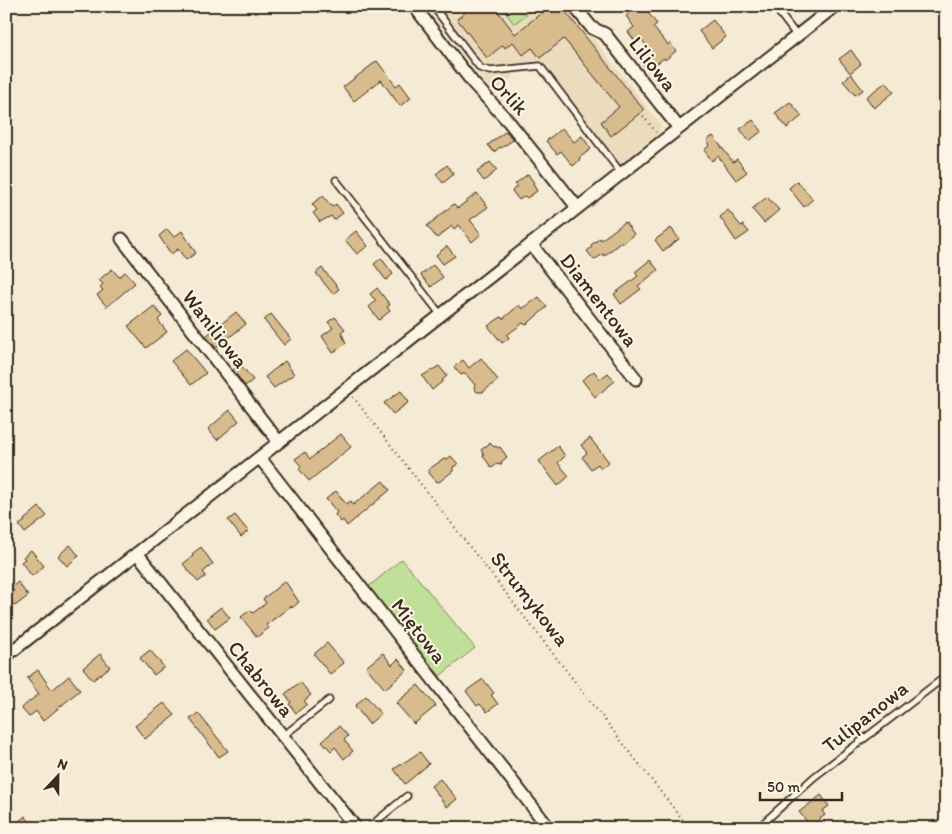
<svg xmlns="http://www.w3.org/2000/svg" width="952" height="834" font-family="Itim,sans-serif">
<rect width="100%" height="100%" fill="#f5ead3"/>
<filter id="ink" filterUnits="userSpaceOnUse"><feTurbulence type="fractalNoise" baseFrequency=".02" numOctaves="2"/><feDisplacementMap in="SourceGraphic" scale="10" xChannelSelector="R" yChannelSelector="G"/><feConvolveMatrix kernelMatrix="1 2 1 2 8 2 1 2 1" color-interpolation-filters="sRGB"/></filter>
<g filter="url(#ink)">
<!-- built -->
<path fill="#ecdcbe" d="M 425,6 L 568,6 L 661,125 L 659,134 L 616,168 L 532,61 L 493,93 Z"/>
<!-- green -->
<path fill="#c0e099" stroke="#7e855c" d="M 501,6 L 537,6 L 514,24 Z
M 402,559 L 475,648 L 440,676 L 367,588 Z"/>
<!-- building -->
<path fill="#d8bc8d" stroke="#3b2a1e" d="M 473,6 L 494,6 L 515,34 L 550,6 L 561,6 L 644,110 L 611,136 L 601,122 L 619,107 L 564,39 L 540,58 L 532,48 L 523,55 L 513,42 L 505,48 L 503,45 L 487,58 L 457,19 Z
M 637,6 L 639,6 L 643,11 L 646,10 L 657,24 L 653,27 L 668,45 L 670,43 L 676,51 L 665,60 L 664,58 L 648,70 L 641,62 L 652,53 L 640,37 L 635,41 L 628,32 L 634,27 L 626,16 Z
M 713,20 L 726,37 L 712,48 L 699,31 Z
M 851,50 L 861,64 L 850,73 L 839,59 Z
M 377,61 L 396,86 L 400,83 L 411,98 L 400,106 L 381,80 L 354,101 L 343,87 Z
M 851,74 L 863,90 L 855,95 L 843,81 Z
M 886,82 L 894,92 L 874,108 L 866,97 Z
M 790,102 L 802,116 L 787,128 L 775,113 Z
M 753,120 L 762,131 L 749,141 L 740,129 Z
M 562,128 L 574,142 L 582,136 L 591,149 L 579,158 L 580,160 L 573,166 L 561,151 L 557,154 L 546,141 Z
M 506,131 L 513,140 L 501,148 L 500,147 L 494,152 L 488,145 Z
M 713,136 L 733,162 L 737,159 L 747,172 L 736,180 L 718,156 L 712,161 L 704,150 L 710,145 L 707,140 Z
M 490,162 L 497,170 L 484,181 L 477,172 Z
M 447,165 L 454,174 L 443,183 L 436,174 Z
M 528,174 L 534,183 L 533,184 L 537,191 L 527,198 L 525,196 L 519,200 L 512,191 L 517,186 L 515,184 Z
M 797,181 L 813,199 L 804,207 L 789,188 Z
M 477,193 L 488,207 L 470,220 L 481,234 L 472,242 L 459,225 L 454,229 L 452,226 L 437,238 L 427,226 L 454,204 L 458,208 Z
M 323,196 L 332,207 L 336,204 L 343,213 L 334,220 L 331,216 L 320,222 L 313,213 L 317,210 L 312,204 Z
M 767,197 L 779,210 L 764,223 L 752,209 Z
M 728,210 L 741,226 L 743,225 L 749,232 L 736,241 L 720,217 Z
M 625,222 L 634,234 L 622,244 L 621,242 L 604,256 L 603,254 L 594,260 L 587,251 L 592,247 L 591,245 L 600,238 L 601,240 Z
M 671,228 L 679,239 L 663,251 L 655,240 Z
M 167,229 L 174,237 L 182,231 L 196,253 L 186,260 L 178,249 L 171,254 L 159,236 Z
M 356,231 L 368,246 L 357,254 L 345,240 Z
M 447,246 L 455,256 L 443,264 L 436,255 Z
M 381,258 L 393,274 L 386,280 L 374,264 Z
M 650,260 L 658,270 L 638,286 L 641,289 L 621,304 L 614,294 L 638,276 L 635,272 Z
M 433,265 L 443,277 L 431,287 L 421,275 Z
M 322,268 L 339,289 L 333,294 L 316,273 Z
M 112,269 L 119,277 L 125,272 L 135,283 L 107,307 L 97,295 L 103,290 L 100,287 L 103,284 L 99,280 Z
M 377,288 L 390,305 L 387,307 L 390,311 L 379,320 L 369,307 L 376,301 L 370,294 Z
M 539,297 L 547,307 L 526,325 L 523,323 L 507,335 L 509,338 L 502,343 L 488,326 L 501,317 L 503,319 L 519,305 L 522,309 Z
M 154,306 L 162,316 L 158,320 L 167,332 L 146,348 L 128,326 Z
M 236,312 L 246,324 L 216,348 L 206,336 Z
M 271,314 L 291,339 L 284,345 L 264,320 Z
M 335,317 L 345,329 L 341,332 L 346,343 L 333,353 L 322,336 L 333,328 L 328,322 Z
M 186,349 L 206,373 L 191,385 L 171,361 Z
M 481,358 L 498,380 L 483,392 L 477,392 L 474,388 L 475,385 L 465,373 L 461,375 L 454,367 L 463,360 L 469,368 Z
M 285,361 L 294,374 L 274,388 L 265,377 Z
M 240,364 L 253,380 L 245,386 L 233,370 Z
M 439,366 L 447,376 L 442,380 L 443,381 L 432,390 L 422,376 Z
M 594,371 L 600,379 L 608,373 L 615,381 L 595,397 L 582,380 Z
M 401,391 L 409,402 L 393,414 L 384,403 Z
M 230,410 L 239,421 L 217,440 L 208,429 Z
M 341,434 L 351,447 L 309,481 L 299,469 L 301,466 L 295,459 L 305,452 L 310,459 Z
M 590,438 L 609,462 L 601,468 L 598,464 L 591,469 L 582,457 L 587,453 L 581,445 Z
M 490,443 L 494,447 L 496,446 L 498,448 L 500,447 L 507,457 L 502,461 L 501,465 L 497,464 L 492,468 L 483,456 L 484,455 L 481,450 Z
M 558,446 L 565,456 L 558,463 L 569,476 L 558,486 L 539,461 Z
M 451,456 L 458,464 L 453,467 L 453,471 L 439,482 L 436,481 L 429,473 L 429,469 L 444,459 L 447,459 Z
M 383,481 L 390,490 L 347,526 L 343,520 L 341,522 L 335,515 L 337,512 L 326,499 L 336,491 L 346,504 L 351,501 L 353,505 Z
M 39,507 L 47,516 L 25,533 L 19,525 L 25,521 L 24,520 Z
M 235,515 L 248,531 L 241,537 L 228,520 Z
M 70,545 L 79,556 L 67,566 L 58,556 Z
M 201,547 L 213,564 L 203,572 L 206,576 L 198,582 L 183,564 L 193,556 L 192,554 Z
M 31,550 L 44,566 L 32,576 L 21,562 L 25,559 L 23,557 Z
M 285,581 L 299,602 L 292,608 L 291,606 L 266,625 L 269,628 L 257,637 L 241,617 L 250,610 L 253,613 L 266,603 L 263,599 Z
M 18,582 L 28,596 L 15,606 L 7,596 L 14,591 L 11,588 Z
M 221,607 L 230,618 L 215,629 L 207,618 Z
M 327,643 L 344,663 L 330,674 L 314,654 Z
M 150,650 L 164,667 L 154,675 L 140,658 Z
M 383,653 L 392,665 L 398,659 L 407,670 L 385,689 L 366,667 Z
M 100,654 L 110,667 L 93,680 L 83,668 Z
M 38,670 L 52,690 L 69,676 L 80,690 L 43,721 L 36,711 L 29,717 L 21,708 L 39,694 L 27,678 Z
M 483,679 L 494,693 L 491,695 L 498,704 L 487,712 L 480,704 L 477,706 L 466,691 Z
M 300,682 L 311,695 L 304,701 L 307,704 L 296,713 L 289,704 L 291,702 L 285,694 Z
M 418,685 L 436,706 L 414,724 L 396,703 Z
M 366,696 L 381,714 L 369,724 L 355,706 Z
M 164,703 L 175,715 L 145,739 L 135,726 Z
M 198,713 L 228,751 L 219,757 L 190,719 Z
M 339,726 L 348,736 L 344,740 L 353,751 L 344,759 L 335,747 L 331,751 L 322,741 Z
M 420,752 L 429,764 L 405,784 L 394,769 Z
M 440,779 L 457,799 L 447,807 L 431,786 Z
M 821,795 L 829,806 L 822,811 L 825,815 L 811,826 L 799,812 Z
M 25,816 L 35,828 L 11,828 Z"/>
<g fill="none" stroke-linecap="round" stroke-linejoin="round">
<!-- service casing -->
<g stroke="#3b2a1e" stroke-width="9">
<path id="service" d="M 433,6 L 480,68 L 490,71 L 540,66 L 621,173
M 774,6 L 797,36
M 336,180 L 441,315
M 283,736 L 329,700
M 760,826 L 814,777 L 946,676
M 368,828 L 407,796"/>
</g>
<!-- minor casing -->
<g stroke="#3b2a1e" stroke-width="15">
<path id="minor" d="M 414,6 L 473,83 L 509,122 L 577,207
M 574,6 L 592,28 L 605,34 L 679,128
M 122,239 L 279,442
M 531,244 L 636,379
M 260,458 L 549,828
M 137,553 L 356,828
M 6,656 L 835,6"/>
</g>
<!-- path -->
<path stroke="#3b2a1e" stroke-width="2" stroke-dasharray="1 4" stroke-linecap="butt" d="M 643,116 L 656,132
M 353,397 L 689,828"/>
<!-- service -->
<use href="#service" stroke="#fcf5e5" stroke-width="5.5"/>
<!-- minor -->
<use href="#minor" stroke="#fcf5e5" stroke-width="11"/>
</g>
</g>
<g text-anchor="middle" stroke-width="4" stroke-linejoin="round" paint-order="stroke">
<!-- street labels -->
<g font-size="21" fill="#3b2a1e" stroke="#fcf5e5">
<text transform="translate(653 64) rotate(52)" y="7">Liliowa</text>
<text transform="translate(509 95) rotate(48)" y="7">Orlik</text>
<text transform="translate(599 300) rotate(52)" y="7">Diamentowa</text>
<text transform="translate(215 329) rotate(52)" y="7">Waniliowa</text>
<text transform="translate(530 599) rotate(52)" y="7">Strumykowa</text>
<text transform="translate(419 631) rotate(52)" y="7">Miętowa</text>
<text transform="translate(261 679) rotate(51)" y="7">Chabrowa</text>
<text transform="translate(865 717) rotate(-38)" y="7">Tulipanowa</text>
</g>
</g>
<!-- margin -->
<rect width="952" height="834" fill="none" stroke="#fcf5e5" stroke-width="25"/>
<rect x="12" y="12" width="927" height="809" fill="none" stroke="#3b2a1e" stroke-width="2" filter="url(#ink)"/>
<!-- north arrow -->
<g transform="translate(58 776) rotate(22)" stroke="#fcf5e5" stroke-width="4" paint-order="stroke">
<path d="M0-4L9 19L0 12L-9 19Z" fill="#3b2a1e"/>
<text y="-8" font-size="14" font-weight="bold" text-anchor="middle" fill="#3b2a1e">N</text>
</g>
<!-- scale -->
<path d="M760 792v8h82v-8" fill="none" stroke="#3b2a1e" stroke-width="2.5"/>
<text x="767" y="792" font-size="15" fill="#3b2a1e" stroke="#fcf5e5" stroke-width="4" paint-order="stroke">50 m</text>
</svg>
